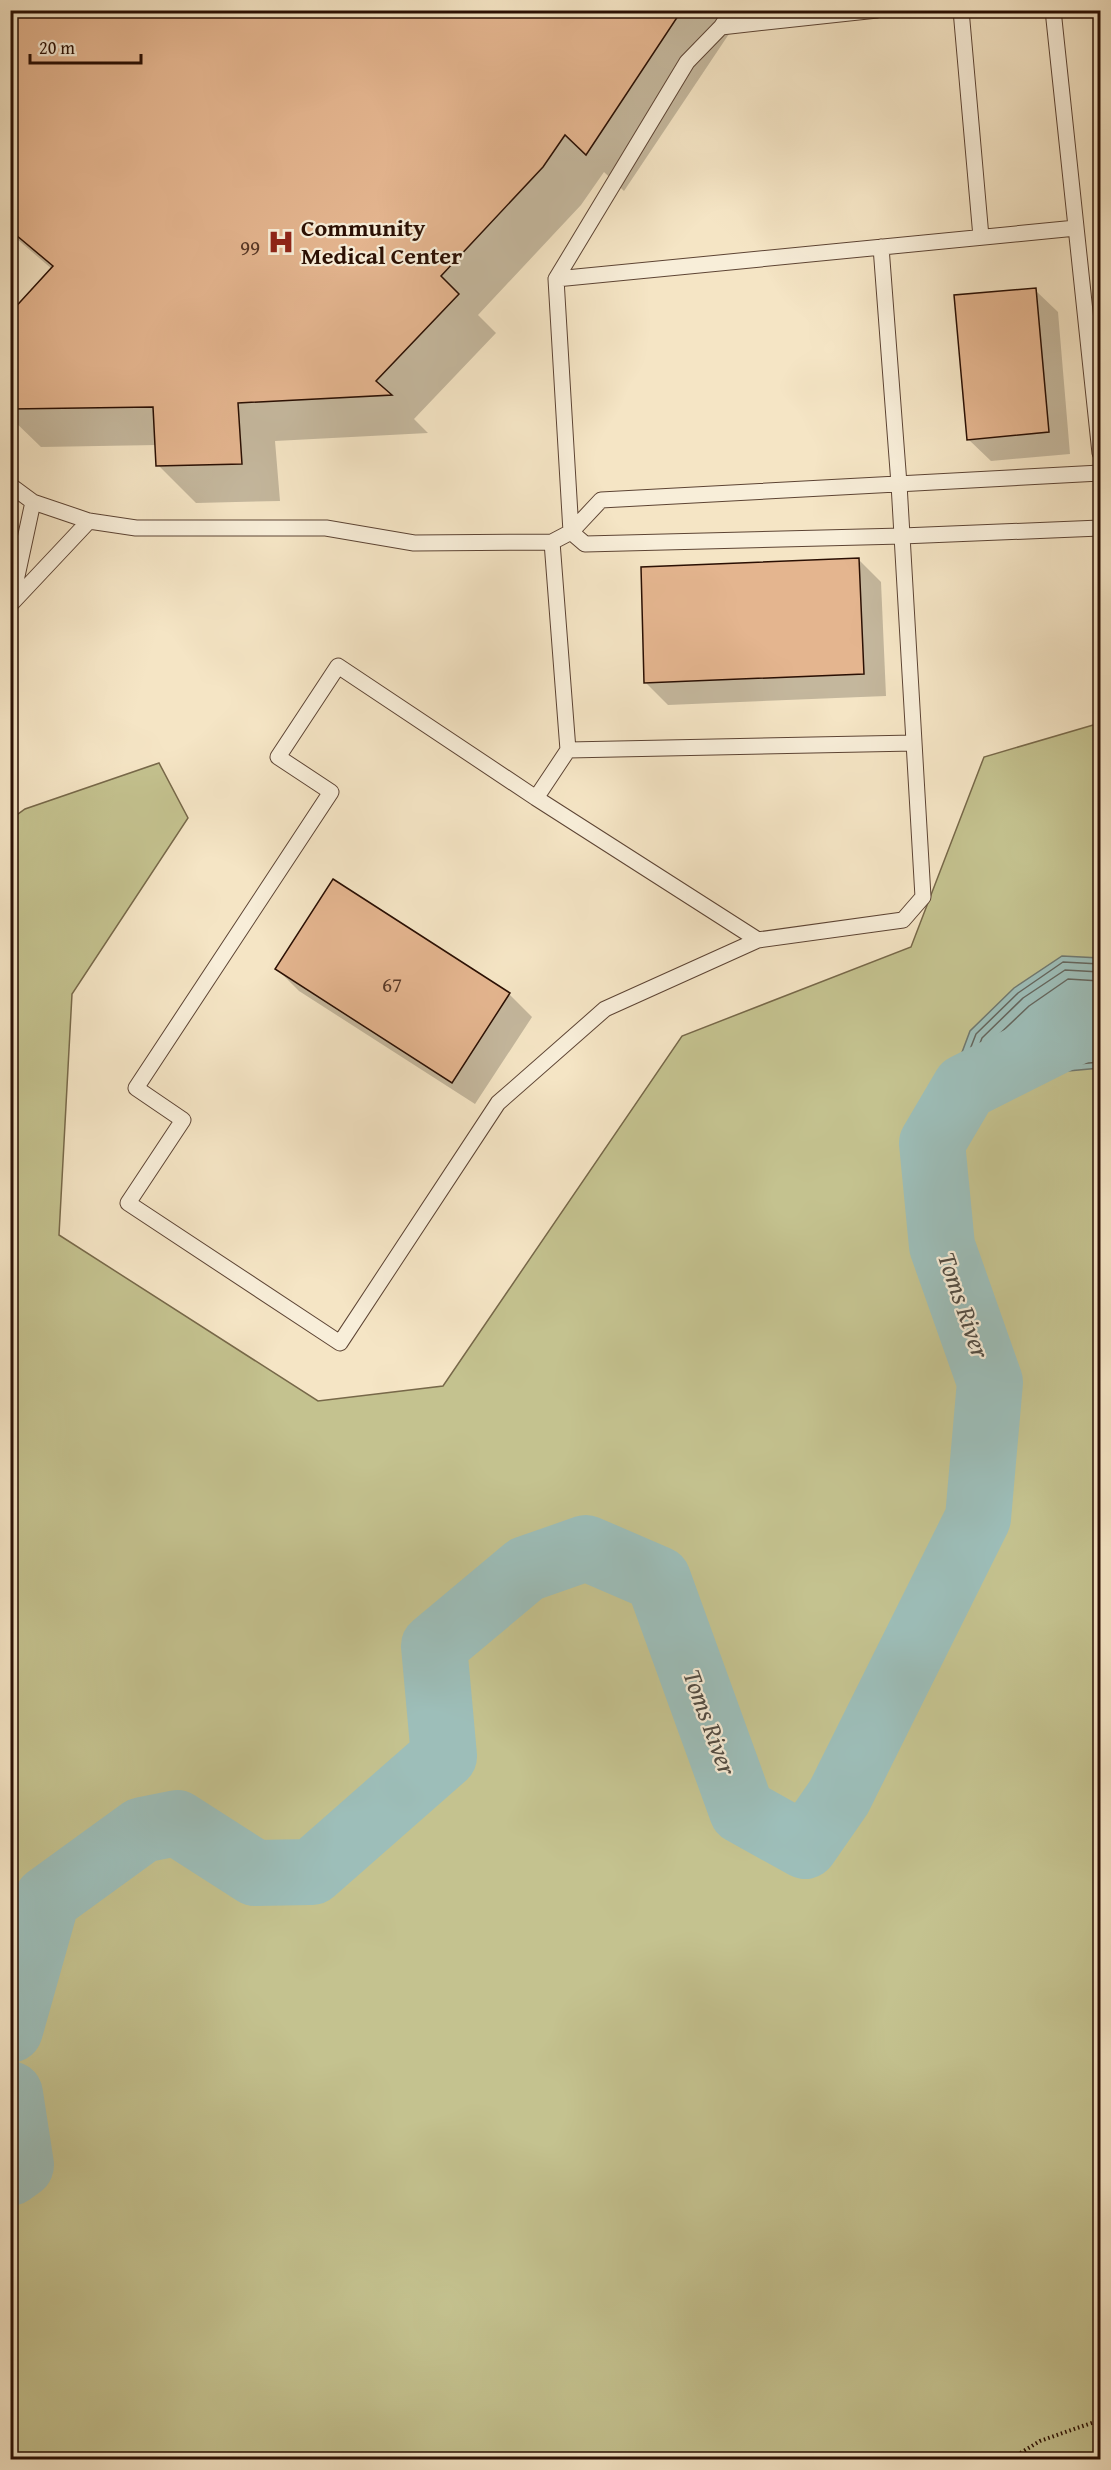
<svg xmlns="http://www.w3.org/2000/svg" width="1111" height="2470" font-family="'Gentium Book Plus',serif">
<rect width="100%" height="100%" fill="#f5e5c5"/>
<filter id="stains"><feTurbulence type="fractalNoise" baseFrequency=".00333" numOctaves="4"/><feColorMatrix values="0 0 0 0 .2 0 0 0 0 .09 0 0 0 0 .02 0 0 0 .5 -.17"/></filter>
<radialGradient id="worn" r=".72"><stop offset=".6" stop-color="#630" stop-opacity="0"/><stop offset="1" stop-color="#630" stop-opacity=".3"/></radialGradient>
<!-- green -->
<path fill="#c4c28f" stroke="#776849" stroke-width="1.5" d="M 1100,723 L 1100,2459 L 11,2459 L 10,820 L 25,809 L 159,763 L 188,818 L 72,994 L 59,1235 L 318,1401 L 443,1386 L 682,1036 L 911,947 L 984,757 Z"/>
<!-- water -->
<path fill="#9dbeb9" stroke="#6f7870" stroke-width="1.5" d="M 1062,956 L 1100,958 L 1100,1068 L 1057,1072 L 989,1102 L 952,1079 L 970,1031 L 1014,988 Z"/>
<!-- shadow -->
<path fill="#0003" d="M 10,10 L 745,10 L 624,191 L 604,172 L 581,205 L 478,315 L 496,333 L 414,419 L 428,433 L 275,441 L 280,501 L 196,503 L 158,465 L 157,445 L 41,447 L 10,417 L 10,315 L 52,269 L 10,233 Z
M 1035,290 L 1058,312 L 1070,454 L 991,461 L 968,439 Z
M 858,559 L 881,582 L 886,696 L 668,705 L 645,682 Z
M 277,969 L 509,994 L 532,1017 L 475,1104 L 299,991 Z"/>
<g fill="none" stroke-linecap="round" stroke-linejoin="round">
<!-- shore -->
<path stroke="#64665e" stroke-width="1.5" d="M 1100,964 L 1063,962 L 1018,993 L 976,1034 L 960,1075 L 990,1095 L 1056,1066 L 1100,1062
M 1100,972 L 1065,970 L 1023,998 L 982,1038 L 969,1072 L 991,1087 L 1054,1059 L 1100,1055
M 1100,981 L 1068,979 L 1029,1006 L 990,1043 L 980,1069 L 992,1076 L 1052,1050 L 1100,1046"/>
<!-- river -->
<path stroke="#9dbeb9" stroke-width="66" d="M 10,2030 L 47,1899 L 142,1830 L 177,1823 L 255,1873 L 312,1872 L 444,1756 L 434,1646 L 526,1569 L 586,1548 L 658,1579 L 742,1811 L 805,1846 L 839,1797 L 978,1518 L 990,1382 L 942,1246 L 932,1143 L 965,1087 L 1100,1019
M 10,2094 L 21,2165 L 10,2173"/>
</g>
<!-- building -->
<path fill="#e4b58f" stroke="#2a0f03" stroke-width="1.5" d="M 10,10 L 682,10 L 586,155 L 565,135 L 543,167 L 441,276 L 459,294 L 376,381 L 392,395 L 238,403 L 242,464 L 156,466 L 153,407 L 10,409 L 10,313 L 53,266 L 10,230 Z
M 1036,288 L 1049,432 L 967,440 L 954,295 Z
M 859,558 L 864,674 L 644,683 L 641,567 Z
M 333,879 L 510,993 L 452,1083 L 275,969 Z"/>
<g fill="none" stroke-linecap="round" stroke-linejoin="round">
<!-- service casing -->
<g stroke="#5d4434" stroke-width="17">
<path id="service" d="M 961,10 L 981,237
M 1053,10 L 1100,453
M 721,27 L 877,10
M 1076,228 L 556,279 L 571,532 L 585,544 L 902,536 L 1100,528
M 556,279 L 687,62 L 721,27 L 732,10
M 10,485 L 33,502 L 89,521 L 136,528 L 326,528 L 414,543 L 552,542 L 571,532 L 601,500 L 1100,473
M 552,542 L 568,750 L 536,798 L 338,666 L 278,757 L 331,792 L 136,1088 L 183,1120 L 128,1203 L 340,1343 L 498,1103 L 605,1009 L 758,940 L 903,920 L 923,897 L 899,484 L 881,247
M 11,604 L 33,502
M 10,605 L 89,521
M 568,750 L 914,743
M 536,798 L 758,940"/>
</g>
<!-- path -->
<path stroke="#2a0f03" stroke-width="4" stroke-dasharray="1.5 3" stroke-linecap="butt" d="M 1009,2460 L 1040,2441 L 1100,2420"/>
<!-- service -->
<use href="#service" stroke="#f8eed9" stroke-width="15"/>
</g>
<!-- icons -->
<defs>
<g id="hospital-bare" transform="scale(2.07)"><path d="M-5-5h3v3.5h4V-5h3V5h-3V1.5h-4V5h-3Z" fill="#8f2418" stroke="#f8eed9" stroke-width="2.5" paint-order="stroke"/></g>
</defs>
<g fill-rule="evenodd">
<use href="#hospital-bare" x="281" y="242"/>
</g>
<g text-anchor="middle" stroke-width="4.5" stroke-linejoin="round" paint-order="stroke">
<!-- number labels -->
<g font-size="21" fill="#583826">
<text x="250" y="255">99</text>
<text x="392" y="992">67</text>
</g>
<!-- poi labels -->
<g font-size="24" font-weight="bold" fill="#2a0f03" stroke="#f8eed9" text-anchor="start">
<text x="301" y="236">Community<tspan x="301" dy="28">Medical Center</tspan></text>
</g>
<!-- water labels -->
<g font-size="26" font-style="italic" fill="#524c43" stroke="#f8eed9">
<text transform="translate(964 1305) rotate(71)" y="9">Toms River</text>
<text transform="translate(710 1722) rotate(70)" y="9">Toms River</text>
</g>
</g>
<!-- margin -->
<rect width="1111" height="2470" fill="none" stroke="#f5e5c5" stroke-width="36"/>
<rect x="12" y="12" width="1087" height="2446" fill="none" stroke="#2a0f03" stroke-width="3"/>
<rect x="18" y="18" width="1075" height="2434" fill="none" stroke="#2a0f03" stroke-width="1.5"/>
<!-- scale -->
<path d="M30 54v9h111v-9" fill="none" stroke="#2a0f03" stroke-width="3"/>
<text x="39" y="54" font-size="18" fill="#2a0f03" stroke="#f8eed9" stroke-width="4.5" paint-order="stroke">20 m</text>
<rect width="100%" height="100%" filter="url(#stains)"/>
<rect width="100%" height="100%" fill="url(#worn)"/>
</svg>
